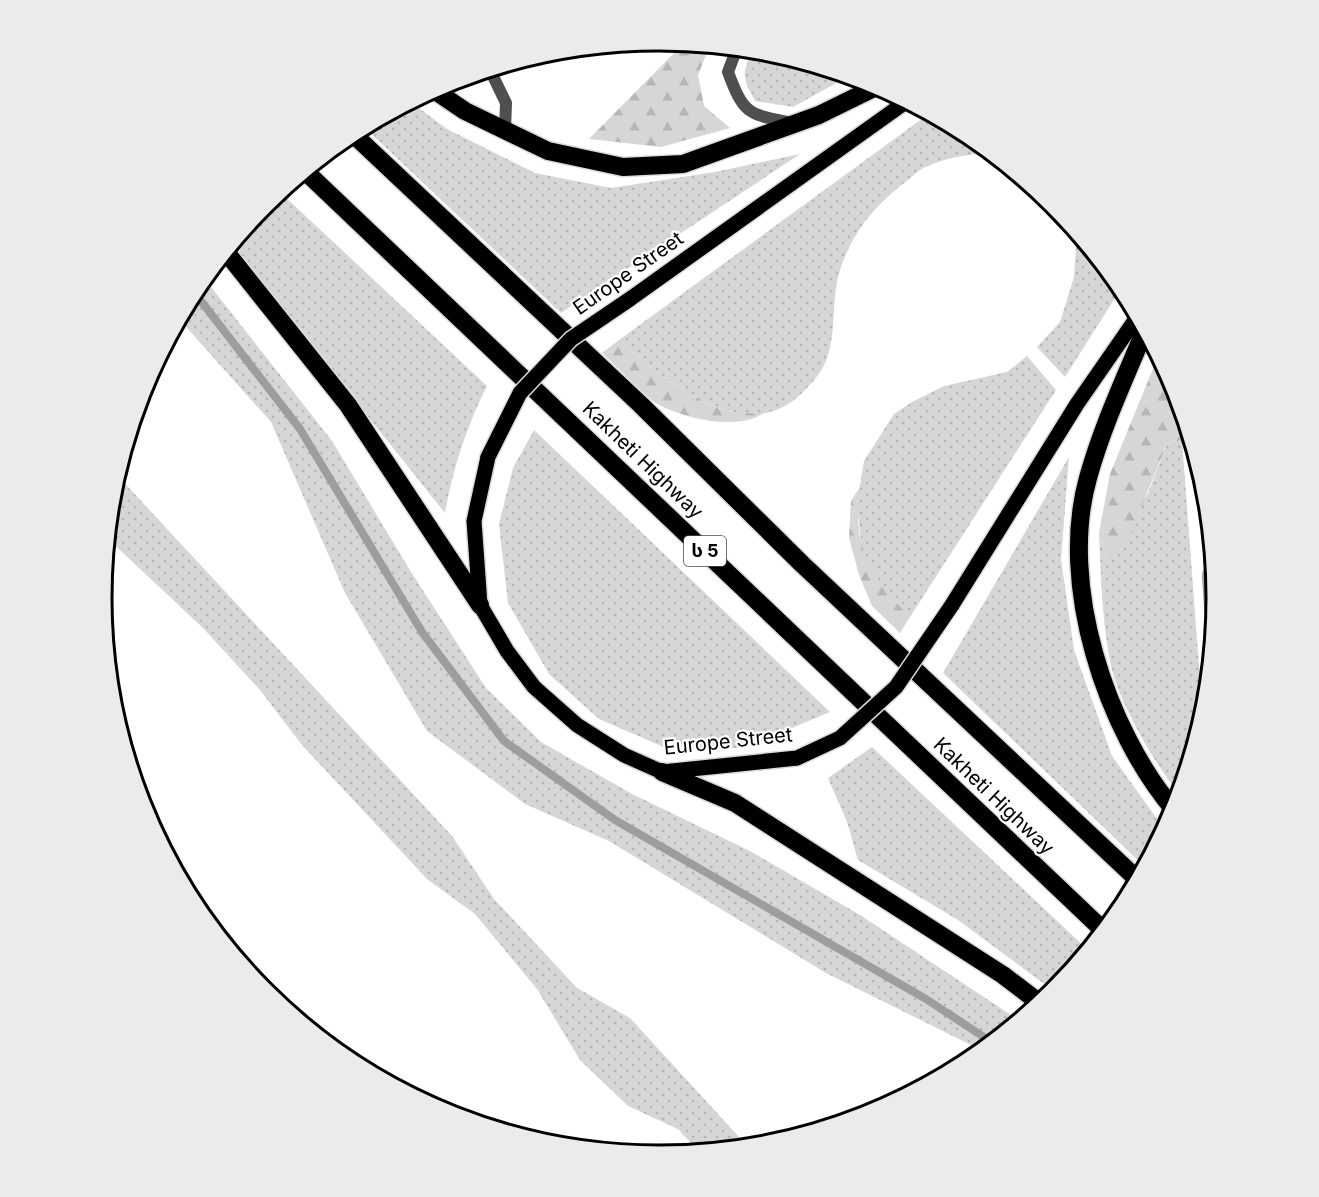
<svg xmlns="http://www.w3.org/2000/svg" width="1319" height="1197" font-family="Inter,'Noto Sans Georgian',sans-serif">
<defs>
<pattern id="grass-dots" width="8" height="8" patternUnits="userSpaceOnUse" patternTransform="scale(1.5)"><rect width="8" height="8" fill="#d6d6d6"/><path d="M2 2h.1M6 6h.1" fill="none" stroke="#b6b6b6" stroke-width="1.8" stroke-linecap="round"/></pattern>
<pattern id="forest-firs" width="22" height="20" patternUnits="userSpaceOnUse" patternTransform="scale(1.5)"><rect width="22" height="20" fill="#d6d6d6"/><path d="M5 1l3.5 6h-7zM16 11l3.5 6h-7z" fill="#b6b6b6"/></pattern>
</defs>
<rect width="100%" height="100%" fill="#fff"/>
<!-- grass -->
<path fill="url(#grass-dots)" d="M 755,50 L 769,51 L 849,76 L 793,107 L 755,101 C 743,80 740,71 755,50 Z
M 411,102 L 447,129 L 535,173 L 611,188 L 715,172 L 800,154 L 561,313 L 364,127 Z
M 930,113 L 970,135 L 992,153 C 969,154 947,157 926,167 C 918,170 911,178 904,183 C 873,207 851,234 839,273 C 831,302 837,335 825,363 C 819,376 810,385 800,395 C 742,448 664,379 619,340 Z
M 280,192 L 487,386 C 466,428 453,468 445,513 L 231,245 L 265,204 Z
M 1067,220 L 1122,287 L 1065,377 L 1037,347 L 1060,322 L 1074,277 L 1076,246 Z
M 204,278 L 332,441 L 411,572 L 486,688 L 541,742 L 632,794 L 750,851 L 860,915 L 1020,1021 L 983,1051 L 826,973 L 609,841 L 525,804 L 427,731 L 345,593 L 271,422 L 179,319 Z
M 1027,356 L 1056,390 L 910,617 L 880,586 L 862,551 L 857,504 L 864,461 L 894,414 L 912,402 L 944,386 L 1007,372 Z
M 534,430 L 830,712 L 745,748 L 666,748 L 599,719 L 549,674 L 508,603 L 499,524 L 513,468 Z
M 1182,440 L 1203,719 L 1180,795 C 1156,766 1119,703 1111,666 C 1102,623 1101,577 1099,533 L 1107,560 L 1148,493 L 1167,444 Z
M 1069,457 L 1061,559 L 1074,650 L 1112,756 L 1165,830 L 1145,867 L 943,673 Z
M 117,475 L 452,836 L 494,899 L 577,988 L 630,1018 L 749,1148 L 700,1153 L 678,1129 L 628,1106 L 580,1060 L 537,989 L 475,914 L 427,879 L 302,745 L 260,690 L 203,628 L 107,538 L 112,489 Z
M 872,747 L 1089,951 L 1055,992 L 958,920 L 858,860 L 847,822 L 828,778 Z"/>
<!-- forest -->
<path fill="url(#forest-firs)" d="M 684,43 L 710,45 L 698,75 L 704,106 L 730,128 L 661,147 L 589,139 Z
M 619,340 C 653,369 687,400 732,412 C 742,414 754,413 764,413 C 737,431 688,419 661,406 C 645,398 617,366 602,353 Z
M 1159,354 L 1175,385 L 1189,430 L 1182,440 L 1167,444 L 1127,542 L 1107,560 L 1099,533 L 1110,474 Z
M 860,487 C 851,546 871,576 910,617 L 900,633 L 872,606 L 859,575 L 849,538 L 851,501 Z"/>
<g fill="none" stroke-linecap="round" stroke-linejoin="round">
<!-- stream -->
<path stroke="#9d9d9d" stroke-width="8" d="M 194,292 L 300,429 L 422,632 L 504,741 L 615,820 L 926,999 L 993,1043"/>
<!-- canal -->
<path stroke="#9d9d9d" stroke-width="26" d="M 1215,576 L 1217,607"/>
<!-- primary casing -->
<g stroke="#dbdbdb" stroke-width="18">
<path id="primary" d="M 630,299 L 907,101
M 488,457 L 474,521 L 480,605 L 507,651 L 534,687 L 577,725 L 624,755 L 662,772 L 797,758
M 952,605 L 1077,404 L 1138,316"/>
</g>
<!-- highway casing -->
<g stroke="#dbdbdb" stroke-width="21">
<path id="highway" d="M 434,90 L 465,111 L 548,151 L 623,167 L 683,164 L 819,115 L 878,86
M 352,133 L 641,405 L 802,564 L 1138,880
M 305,171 L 1105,932
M 226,252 L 348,405 L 480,605
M 1145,330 C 1125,378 1102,427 1088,478 C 1058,584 1106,730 1175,811
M 662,772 L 735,803 L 1003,975 L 1041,1004"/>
</g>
<!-- lane -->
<path stroke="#4f4f4f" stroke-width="12" d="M 490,70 L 506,103 L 505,130"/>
<!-- street -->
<path stroke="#4f4f4f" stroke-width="12" d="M 737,48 L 728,72 C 744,115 748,114 792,123"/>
<!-- primary -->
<use href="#primary" stroke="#000" stroke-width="15"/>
<!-- highway -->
<use href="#highway" stroke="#000" stroke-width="18"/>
<!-- primary-bridge casing -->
<g stroke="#dbdbdb" stroke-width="18" stroke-linecap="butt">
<path id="primary-bridge" d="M 488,457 L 520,393 L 571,339 L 630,299
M 797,758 L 840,738 L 896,687 L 952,605"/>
</g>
<!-- primary-bridge -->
<use href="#primary-bridge" stroke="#000" stroke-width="15"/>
</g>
<g text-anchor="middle" stroke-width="4.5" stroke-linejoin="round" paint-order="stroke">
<!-- shield labels -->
<rect fill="#fff" stroke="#4c4c4c" stroke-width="1.5" x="684" y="536" width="42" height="30" rx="4.5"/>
<g font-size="18" font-weight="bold" fill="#000">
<text x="705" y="557">ს 5</text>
</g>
<!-- street labels -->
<g font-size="20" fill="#000" stroke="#fff">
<text transform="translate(628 273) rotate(-35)" y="7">Europe Street</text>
<text transform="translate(643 460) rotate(44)" y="7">Kakheti Highway</text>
<text transform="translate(728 741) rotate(-6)" y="7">Europe Street</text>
<text transform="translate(994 796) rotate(44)" y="7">Kakheti Highway</text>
</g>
</g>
<!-- crop -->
<path d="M0 0H1319V1197H0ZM112 598a547 547 0 1 1 1094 0a547 547 0 1 1-1094 0Z" fill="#ebebeb" fill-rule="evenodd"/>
<path fill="none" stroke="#000" stroke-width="3" d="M112 598a547 547 0 1 1 1094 0a547 547 0 1 1-1094 0Z"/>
</svg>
